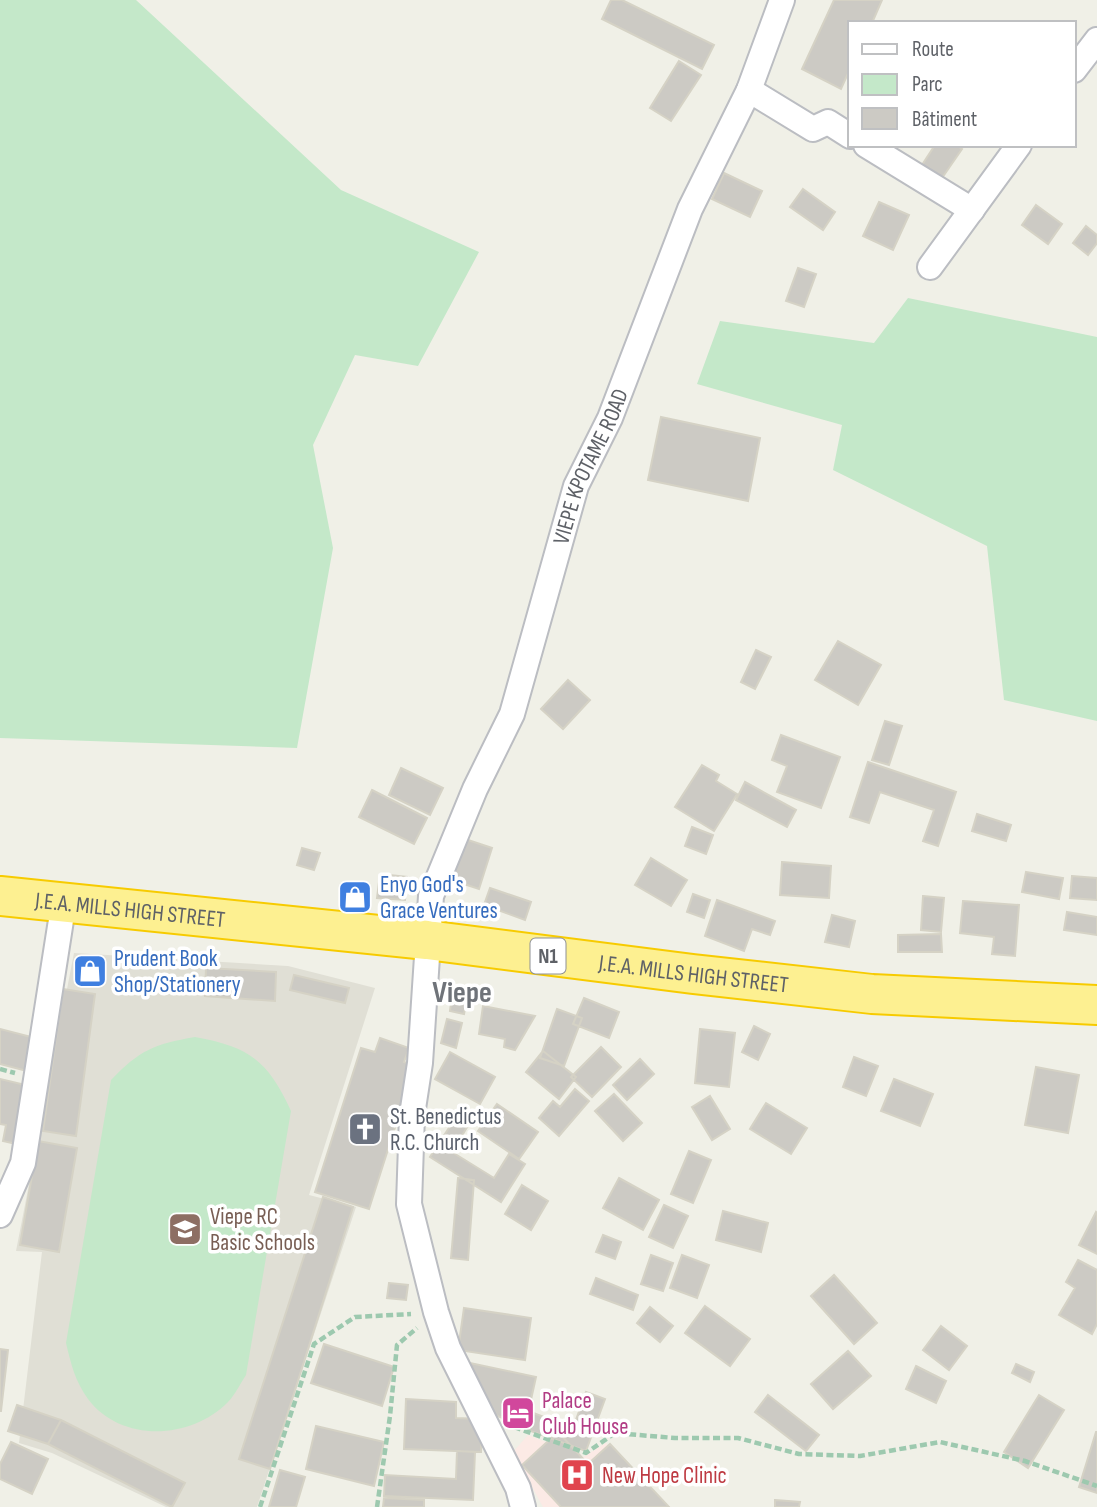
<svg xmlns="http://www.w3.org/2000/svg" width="1097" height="1507" font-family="'Sofia Sans Condensed',sans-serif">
<rect width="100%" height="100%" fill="#f0f0e7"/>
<!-- education -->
<path fill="#e0dfd5" d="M 74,953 L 288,966 L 375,988 L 309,1195 L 356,1207 L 257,1507 L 166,1507 L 52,1453 L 19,1443 L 42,1252 L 16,1251 Z"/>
<!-- medical -->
<path fill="#fceae5" d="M 528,1435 L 583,1457 L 606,1443 L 642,1496 L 657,1493 L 665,1507 L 543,1507 L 513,1452 Z"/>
<!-- green -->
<path fill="#c4e8c9" d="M 0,0 L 136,0 L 341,190 L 479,252 L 418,366 L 355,355 L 313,445 L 333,548 L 297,748 L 0,738 Z
M 908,298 L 1097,337 L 1097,721 L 1004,700 L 987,546 L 833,470 L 842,425 L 697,384 L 720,321 L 874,343 Z
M 195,1037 C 250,1047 268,1061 291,1111 L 246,1375 C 240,1384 235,1395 228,1402 C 191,1440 121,1443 88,1399 C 75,1381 71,1364 66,1343 L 111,1080 C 140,1050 154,1044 195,1037 Z"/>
<!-- building -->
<path fill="#cccac4" stroke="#d5d2c5" stroke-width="2" d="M 611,0 L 622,0 L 714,45 L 702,69 L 602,19 Z
M 834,0 L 882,0 L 872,23 L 850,23 L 850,69 L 841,89 L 802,69 Z
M 679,61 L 701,75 L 671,121 L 650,108 Z
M 935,145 L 956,145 L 962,149 L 940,181 L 920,168 Z
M 724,173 L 762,191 L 750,217 L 712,199 Z
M 803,189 L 835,212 L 823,230 L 790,207 Z
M 879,202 L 909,215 L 893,250 L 863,236 Z
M 1036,205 L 1062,224 L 1048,244 L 1022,225 Z
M 1086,226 L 1097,235 L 1097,243 L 1088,255 L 1073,243 Z
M 798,268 L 816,274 L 804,307 L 786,301 Z
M 661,417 L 760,438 L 748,501 L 648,480 Z
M 838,641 L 881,665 L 858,705 L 815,680 Z
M 756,650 L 771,657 L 755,689 L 741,682 Z
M 568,680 L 590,700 L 563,729 L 541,709 Z
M 885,721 L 902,726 L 889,765 L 872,760 Z
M 781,735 L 840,757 L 821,808 L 777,792 L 787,766 L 772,760 Z
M 868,762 L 956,792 L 938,846 L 923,841 L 934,810 L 880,792 L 869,823 L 850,817 Z
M 702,765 L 719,775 L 716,781 L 737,794 L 714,831 L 675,807 Z
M 401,768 L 443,788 L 430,815 L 389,795 Z
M 745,782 L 796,810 L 787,827 L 736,800 Z
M 372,790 L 427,818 L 414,844 L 359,817 Z
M 977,814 L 1011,825 L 1006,841 L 972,831 Z
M 692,827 L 713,835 L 706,854 L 685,846 Z
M 465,839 L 492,848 L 479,889 L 452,880 Z
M 302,848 L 320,853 L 314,870 L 297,865 Z
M 651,858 L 687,880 L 671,906 L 635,885 Z
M 782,862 L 831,866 L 829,898 L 780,895 Z
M 1026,872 L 1063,878 L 1059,899 L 1022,892 Z
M 380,874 L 407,877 L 405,900 L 377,898 Z
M 1072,876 L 1097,878 L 1097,900 L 1070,898 Z
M 490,888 L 531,902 L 525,920 L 484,905 Z
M 693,894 L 710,900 L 704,918 L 687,912 Z
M 923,896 L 944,898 L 941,932 L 921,930 Z
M 717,900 L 775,921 L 770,935 L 752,929 L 744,951 L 705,936 Z
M 963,901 L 1019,905 L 1015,956 L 992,954 L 994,937 L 960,933 Z
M 1067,912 L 1097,917 L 1097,935 L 1064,930 Z
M 832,915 L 855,921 L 849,947 L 825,942 Z
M 941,934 L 942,952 L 898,952 L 898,935 Z
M 206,968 L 276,972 L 275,1001 L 205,996 Z
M 294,975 L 349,988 L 345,1003 L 290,990 Z
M 63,989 L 95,994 L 76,1136 L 43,1131 Z
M 452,995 L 467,998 L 464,1014 L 450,1011 Z
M 584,998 L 619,1012 L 609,1038 L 573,1024 Z
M 483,1006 L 535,1016 L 515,1050 L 504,1047 L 505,1039 L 479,1034 Z
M 557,1009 L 582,1018 L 564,1066 L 540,1058 Z
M 447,1019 L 462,1023 L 456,1048 L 441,1043 Z
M 754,1026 L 770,1034 L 758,1060 L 742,1052 Z
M 0,1029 L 35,1038 L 27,1071 L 0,1064 Z
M 700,1029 L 735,1033 L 729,1087 L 695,1083 Z
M 380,1038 L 409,1048 L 404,1062 L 415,1065 L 369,1209 L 315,1192 L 361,1048 L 375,1052 Z
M 601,1047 L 621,1067 L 592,1097 L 571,1077 Z
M 543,1051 L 576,1077 L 559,1099 L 526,1072 Z
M 450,1052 L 495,1077 L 480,1104 L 435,1079 Z
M 854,1057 L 878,1066 L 866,1096 L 843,1087 Z
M 640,1059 L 654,1074 L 627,1100 L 613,1085 Z
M 1036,1067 L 1079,1075 L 1068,1133 L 1025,1125 Z
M 0,1079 L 38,1088 L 25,1146 L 3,1141 L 6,1125 L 0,1124 Z
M 894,1079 L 933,1094 L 920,1126 L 881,1111 Z
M 575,1089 L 589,1101 L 559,1136 L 539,1118 L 553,1101 L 560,1107 Z
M 614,1094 L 642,1123 L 623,1141 L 595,1111 Z
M 710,1096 L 730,1129 L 712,1140 L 692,1107 Z
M 766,1103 L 807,1128 L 791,1154 L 750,1129 Z
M 497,1104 L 538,1132 L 519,1159 L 478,1131 Z
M 460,1111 L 472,1119 L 452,1152 L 494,1178 L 509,1154 L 525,1164 L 501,1202 L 430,1157 Z
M 38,1141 L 77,1148 L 59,1252 L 20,1245 Z
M 689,1151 L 711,1160 L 693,1203 L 671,1194 Z
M 458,1178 L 474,1180 L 468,1260 L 451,1258 Z
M 619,1178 L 659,1200 L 643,1230 L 603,1208 Z
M 522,1185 L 548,1201 L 531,1230 L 505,1214 Z
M 323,1197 L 353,1207 L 270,1469 L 239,1459 Z
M 664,1205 L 688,1216 L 673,1248 L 649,1237 Z
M 723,1211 L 768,1223 L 761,1252 L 716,1240 Z
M 1096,1212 L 1097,1213 L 1097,1254 L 1079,1245 Z
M 603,1235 L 621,1242 L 615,1259 L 596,1252 Z
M 651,1255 L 673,1263 L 663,1291 L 641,1284 Z
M 682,1255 L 709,1265 L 697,1298 L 670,1288 Z
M 1078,1260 L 1097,1270 L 1097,1324 L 1092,1334 L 1059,1315 L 1075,1288 L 1066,1282 Z
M 834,1275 L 877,1323 L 854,1344 L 811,1296 Z
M 596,1278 L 638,1295 L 633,1310 L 590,1294 Z
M 389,1283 L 408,1285 L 406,1300 L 387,1298 Z
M 705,1306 L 750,1339 L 730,1366 L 685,1333 Z
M 650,1307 L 673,1326 L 660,1342 L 637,1323 Z
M 464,1308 L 531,1318 L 525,1360 L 458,1350 Z
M 941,1326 L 967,1346 L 949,1370 L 923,1350 Z
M 324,1344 L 394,1367 L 382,1406 L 311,1383 Z
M 0,1349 L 8,1350 L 1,1411 L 0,1411 Z
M 848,1351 L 871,1376 L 833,1409 L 811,1384 Z
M 470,1363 L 536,1377 L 525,1427 L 485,1411 L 467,1376 Z
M 1016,1364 L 1034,1372 L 1030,1382 L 1012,1373 Z
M 916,1366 L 946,1381 L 936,1403 L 906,1389 Z
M 586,1392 L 605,1399 L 586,1451 L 525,1429 L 531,1412 L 573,1428 Z
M 768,1395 L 819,1435 L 806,1451 L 755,1412 Z
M 1039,1395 L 1064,1410 L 1028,1468 L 1004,1452 Z
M 406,1399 L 456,1402 L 456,1418 L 482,1419 L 481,1452 L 404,1449 Z
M 17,1405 L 61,1420 L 48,1444 L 8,1431 Z
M 61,1420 L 185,1483 L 172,1507 L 48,1444 Z
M 316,1426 L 384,1442 L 374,1486 L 306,1469 Z
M 558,1432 L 588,1464 L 610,1444 L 669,1507 L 561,1507 L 522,1465 Z
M 1096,1432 L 1097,1432 L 1097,1493 L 1079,1487 Z
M 11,1442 L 48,1459 L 32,1494 L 0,1479 L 0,1464 Z
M 457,1451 L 475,1452 L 473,1500 L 384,1496 L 385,1475 L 456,1479 Z
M 280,1470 L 305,1477 L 296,1507 L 269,1507 Z
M 384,1498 L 424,1500 L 424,1507 L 383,1507 Z
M 775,1500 L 800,1502 L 799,1507 L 775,1507 Z"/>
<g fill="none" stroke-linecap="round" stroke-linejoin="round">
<!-- street casing -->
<g stroke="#bbbdc2" stroke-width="28">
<g id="street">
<path d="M 1074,70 L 1097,40"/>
<path d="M 749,90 L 813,129 L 828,122 L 850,136"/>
<path d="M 866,145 L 972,210"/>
<path d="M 930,267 L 1019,145"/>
<path d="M 0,1215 L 23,1163 L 64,901"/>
<path id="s1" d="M 523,1507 L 518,1488 L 448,1348 L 436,1312 L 409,1204 L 412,1115 L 420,1063 L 431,896 L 475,789 L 512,714 L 576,486 L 610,418 L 690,209 L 749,90 L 782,0"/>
</g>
</g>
<!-- highway casing -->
<g stroke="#f7cb00" stroke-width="42">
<g id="highway">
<path id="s2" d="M 0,896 L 427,940 L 693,974 L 872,994 L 1097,1005"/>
</g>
</g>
<!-- path -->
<path stroke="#9dc9af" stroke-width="4.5" stroke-dasharray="7 3.5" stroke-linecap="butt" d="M 0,1069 L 15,1073
M 514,1427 L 586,1453 L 615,1433 L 675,1438 L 738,1438 L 799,1454 L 860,1456 L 940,1442 L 1025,1461 L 1097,1486
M 260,1507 L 314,1344 L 355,1317 L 411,1314
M 377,1507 L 390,1416 L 397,1345 L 417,1328"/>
<!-- street -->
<use href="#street" stroke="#fff" stroke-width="24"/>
<!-- highway -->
<use href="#highway" stroke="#fdf091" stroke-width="38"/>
</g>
<!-- icons -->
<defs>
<g id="shop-square" transform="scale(1.75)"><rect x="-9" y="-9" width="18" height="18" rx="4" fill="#3f7fe0" stroke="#fff"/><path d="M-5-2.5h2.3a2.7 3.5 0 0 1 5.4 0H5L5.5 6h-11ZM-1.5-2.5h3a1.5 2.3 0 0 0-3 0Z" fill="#fff"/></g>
<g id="church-square" transform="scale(1.75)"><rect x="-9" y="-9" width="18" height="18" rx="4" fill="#6b7280" stroke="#fff"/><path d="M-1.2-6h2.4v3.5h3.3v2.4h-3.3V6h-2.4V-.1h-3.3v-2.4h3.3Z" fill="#fff"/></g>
<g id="school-square" transform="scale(1.75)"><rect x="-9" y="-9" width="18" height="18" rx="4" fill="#8d6e63" stroke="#fff"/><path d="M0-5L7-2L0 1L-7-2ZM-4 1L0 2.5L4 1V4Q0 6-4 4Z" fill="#fff"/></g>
<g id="hotel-square" transform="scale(1.75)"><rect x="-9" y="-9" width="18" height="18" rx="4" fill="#d1479c" stroke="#fff"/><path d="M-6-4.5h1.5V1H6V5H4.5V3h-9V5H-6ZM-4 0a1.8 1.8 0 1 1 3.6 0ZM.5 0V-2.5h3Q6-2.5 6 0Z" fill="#fff"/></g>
<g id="hospital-square" transform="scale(1.75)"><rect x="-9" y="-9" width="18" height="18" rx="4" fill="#e0444e" stroke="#fff"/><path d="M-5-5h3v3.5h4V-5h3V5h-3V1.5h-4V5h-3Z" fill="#fff"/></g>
</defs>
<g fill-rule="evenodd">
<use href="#shop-square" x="355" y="897"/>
<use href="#shop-square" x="90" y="971"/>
<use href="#church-square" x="365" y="1129"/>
<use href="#school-square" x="185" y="1229"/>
<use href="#hotel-square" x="518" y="1413"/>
<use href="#hospital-square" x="577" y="1475"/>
</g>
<g text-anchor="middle" stroke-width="7" stroke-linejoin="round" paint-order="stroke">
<!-- shield labels -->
<rect fill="#fff" stroke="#8e9095" stroke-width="2" x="530.5" y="938.5" width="35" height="35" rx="5"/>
<g font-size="21" font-weight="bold" fill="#5e6167">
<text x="548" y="963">N1</text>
</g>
<!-- street labels -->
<g font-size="23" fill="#5e6167" stroke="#fff">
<text dy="8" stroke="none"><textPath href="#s1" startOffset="1094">VIEPE KPOTAME ROAD</textPath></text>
<text dy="8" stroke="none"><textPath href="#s2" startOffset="131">J.E.A. MILLS HIGH STREET</textPath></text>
<text dy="8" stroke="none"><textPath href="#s2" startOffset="698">J.E.A. MILLS HIGH STREET</textPath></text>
</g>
<!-- shop labels -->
<g font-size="23" fill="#366cbe" stroke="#fff" text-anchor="start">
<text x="380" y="892">Enyo God's<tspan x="380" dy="26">Grace Ventures</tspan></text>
<text x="114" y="966">Prudent Book<tspan x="114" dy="26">Shop/Stationery</tspan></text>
</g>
<!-- worship labels -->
<g font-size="23" fill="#5b616d" stroke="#fff" text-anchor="start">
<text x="390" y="1124">St. Benedictus<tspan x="390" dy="26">R.C. Church</tspan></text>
</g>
<!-- education labels -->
<g font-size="23" fill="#785e54" stroke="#fff" text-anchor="start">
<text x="210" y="1224">Viepe RC<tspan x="210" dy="26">Basic Schools</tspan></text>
</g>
<!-- hotel labels -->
<g font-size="23" fill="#b23c85" stroke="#fff" text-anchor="start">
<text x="542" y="1408">Palace<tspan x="542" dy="26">Club House</tspan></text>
</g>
<!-- health labels -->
<g font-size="23" fill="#be3a42" stroke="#fff" text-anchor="start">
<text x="602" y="1483">New Hope Clinic</text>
</g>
<!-- district labels -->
<g font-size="30" font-weight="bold" fill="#6f7379" stroke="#fff">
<text x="462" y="1002">Viepe</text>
</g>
</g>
<!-- legend -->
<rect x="848" y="21" width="228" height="126" fill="#ffffff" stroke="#bfc0c2" stroke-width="2"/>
<rect x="862" y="44" width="35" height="10" fill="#ffffff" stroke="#bfc0c2" stroke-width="2"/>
<text x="912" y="56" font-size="21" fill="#5e6167">Route</text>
<rect x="862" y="74" width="35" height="21" fill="#c4e8c9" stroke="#bfc0c2" stroke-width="2"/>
<text x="912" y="91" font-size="21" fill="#5e6167">Parc</text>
<rect x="862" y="108" width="35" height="21" fill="#cccac4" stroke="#bfc0c2" stroke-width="2"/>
<text x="912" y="126" font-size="21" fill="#5e6167">Bâtiment</text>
</svg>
